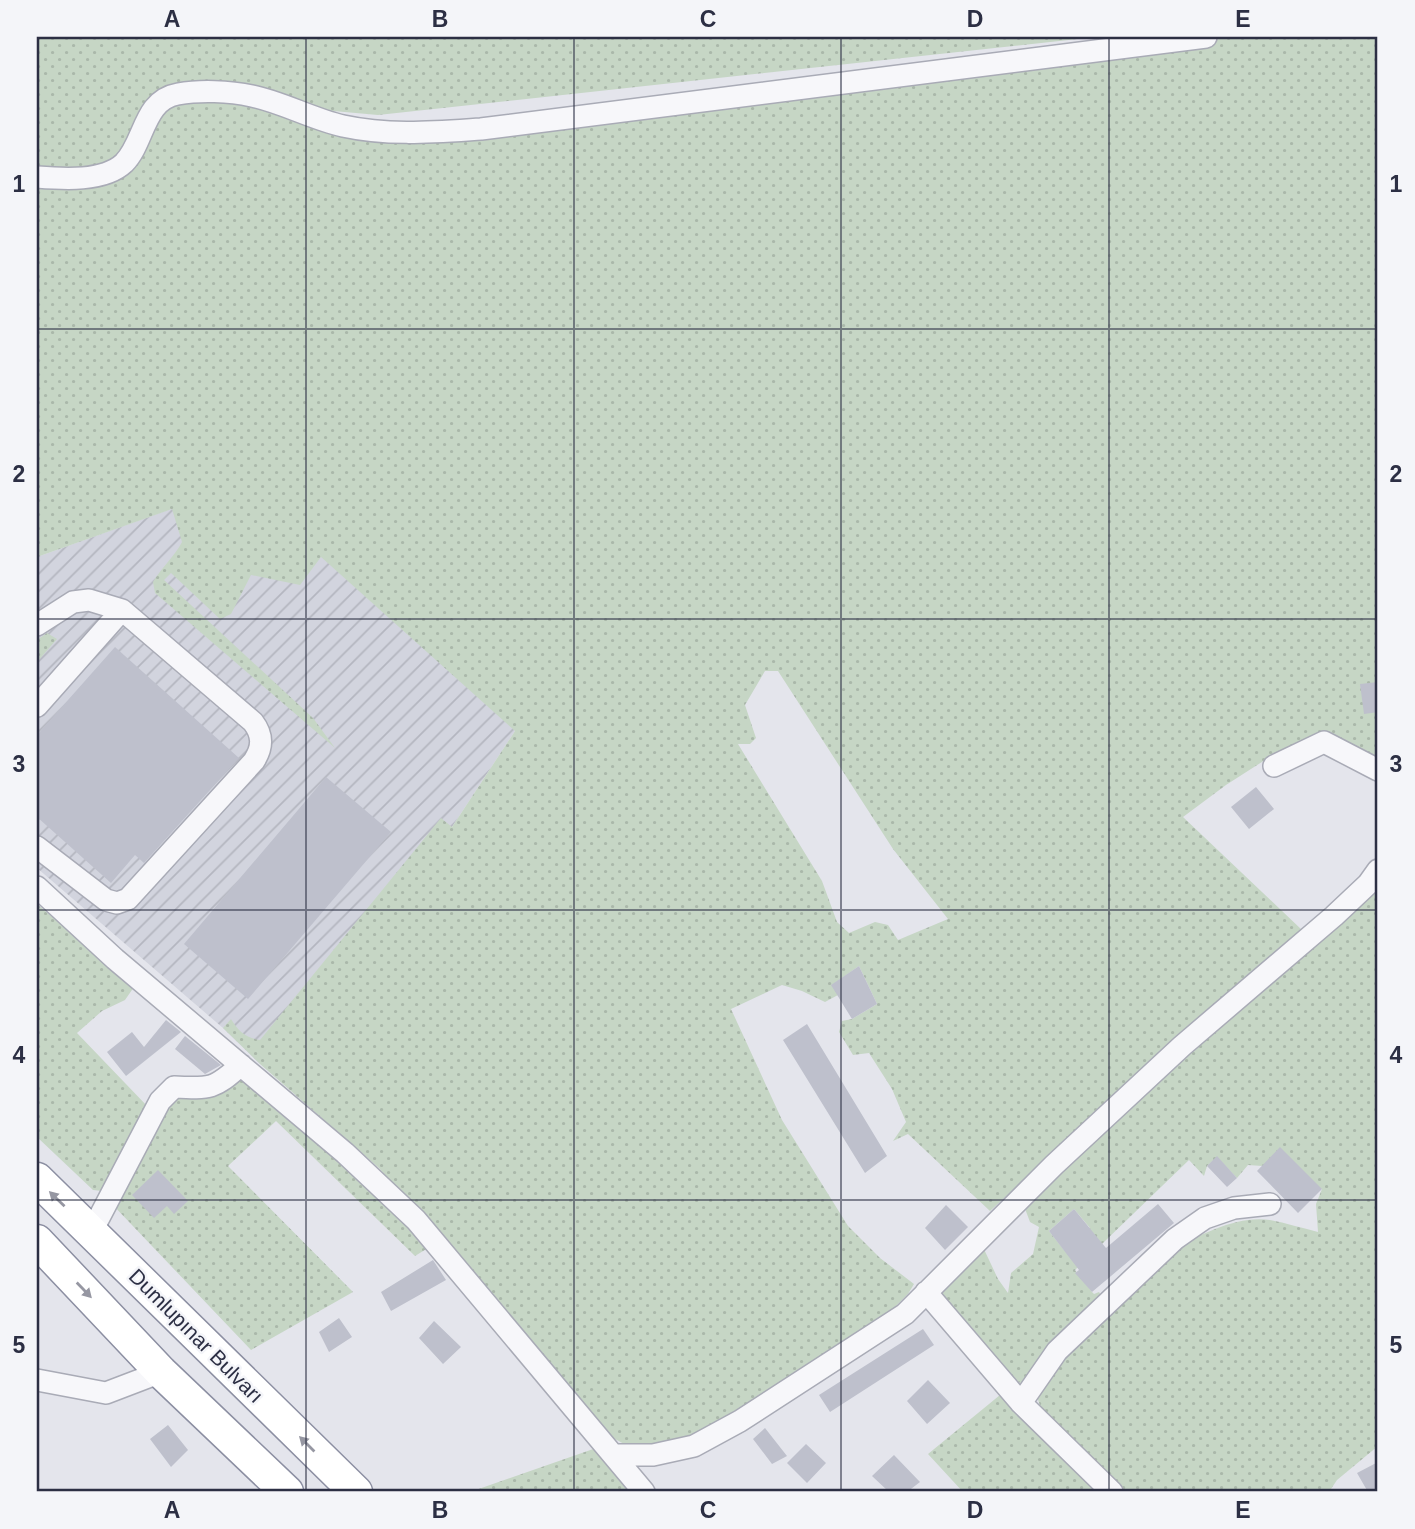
<svg xmlns="http://www.w3.org/2000/svg" width="1415" height="1529" font-family="Arial,sans-serif">
<defs>
<pattern id="industrial-furrows" width="10" height="10" patternUnits="userSpaceOnUse" patternTransform="scale(1.75)"><rect width="10" height="10" fill="#d2d4de"/><path d="M-1 1l2-2M0 10L10 0M9 11l2-2" fill="none" stroke="#b4b6c0"/></pattern>
<pattern id="grass-dots" width="8" height="8" patternUnits="userSpaceOnUse" patternTransform="scale(1.75)"><rect width="8" height="8" fill="#c6d6c5"/><path d="M2 2h.1M6 6h.1" fill="none" stroke="#aab8aa" stroke-width="1.8" stroke-linecap="round"/></pattern>
</defs>
<rect width="100%" height="100%" fill="#e4e5ec"/>
<!-- industrial -->
<path fill="url(#industrial-furrows)" d="M 322,476 L 515,731 L 452,827 L 260,1064 L 223,1028 L 37,868 L 37,557 L 246,482 Z"/>
<!-- grass -->
<path fill="url(#grass-dots)" fill-rule="evenodd" d="M 37,37 L 1096,37 L 378,115 L 311,109 L 173,89 L 120,157 L 101,167 L 37,172 Z
M 1234,37 L 1378,37 L 1378,765 L 1307,743 L 1265,760 L 1226,785 L 1183,817 L 1302,930 L 1239,982 L 990,1211 L 908,1134 L 893,1141 L 906,1122 L 892,1089 L 869,1053 L 853,1055 L 839,1032 L 842,1021 L 852,1019 L 877,1004 L 859,966 L 832,985 L 838,995 L 825,1002 L 802,991 L 782,985 L 731,1009 L 782,1120 L 848,1226 L 880,1258 L 914,1284 L 908,1294 L 886,1316 L 741,1412 L 686,1442 L 628,1446 L 613,1438 L 379,1168 L 260,1064 L 223,1028 L 231,1019 C 238,1031 246,1038 260,1040 L 441,818 L 452,827 L 515,731 L 321,557 L 300,585 L 251,575 L 231,614 L 220,619 L 171,573 L 164,580 L 313,718 L 335,748 L 155,593 L 153,582 C 162,567 174,557 182,542 L 172,509 L 37,557 L 37,183 L 117,174 L 162,110 L 207,95 L 396,139 L 1064,61 ZM 765,671 L 778,671 L 893,849 L 948,919 L 898,940 L 888,925 L 875,922 L 849,933 L 837,922 L 822,881 L 738,744 L 750,744 L 756,738 L 745,705 Z
M 47,633 L 57,639 L 37,662 L 37,640 Z
M 1378,881 L 1378,1446 L 1337,1480 L 1329,1492 L 1126,1492 L 1113,1477 L 1042,1413 L 1037,1396 L 1037,1383 L 1175,1248 C 1202,1234 1238,1215 1270,1220 C 1286,1223 1302,1228 1318,1232 L 1316,1204 L 1322,1189 L 1262,1166 L 1248,1165 L 1237,1178 L 1217,1157 L 1207,1166 L 1204,1176 L 1189,1160 L 1075,1270 L 1092,1292 L 1094,1294 L 1099,1292 L 1101,1295 L 1098,1301 L 1030,1377 L 1020,1383 L 995,1363 L 941,1294 L 938,1286 L 982,1245 L 998,1279 L 1008,1293 L 1011,1273 L 1033,1254 L 1039,1227 L 1030,1222 L 1024,1206 L 1142,1094 L 1295,962 ZM 1074,1209 L 1090,1228 L 1064,1250 L 1049,1231 Z
M 37,904 L 134,987 L 125,1000 L 102,1011 L 77,1033 L 149,1108 L 109,1174 L 102,1191 L 93,1190 L 37,1137 Z
M 249,1078 L 402,1217 L 428,1248 L 415,1256 L 276,1121 L 228,1166 L 353,1292 L 251,1350 L 111,1203 L 174,1093 Z
M 1000,1395 L 1104,1492 L 963,1492 L 928,1454 Z
M 599,1447 L 635,1492 L 470,1492 Z"/>
<!-- building -->
<path fill="#bec0cc" d="M 115,647 L 239,758 L 144,863 L 135,855 L 111,883 L 37,817 L 37,735 Z
M 1378,682 L 1378,712 L 1364,714 L 1360,684 Z
M 326,777 L 391,832 L 248,999 L 184,944 Z
M 1256,787 L 1274,809 L 1249,829 L 1231,807 Z
M 859,966 L 877,1004 L 852,1019 L 831,985 Z
M 166,1020 L 181,1032 L 126,1076 L 107,1052 L 132,1032 L 144,1047 Z
M 807,1024 L 887,1156 L 865,1173 L 783,1040 Z
M 185,1036 L 221,1065 L 205,1074 L 175,1049 Z
M 1280,1147 L 1322,1189 L 1298,1213 L 1257,1171 Z
M 1217,1156 L 1237,1178 L 1227,1187 L 1207,1166 Z
M 158,1170 L 188,1201 L 174,1214 L 167,1206 L 154,1218 L 132,1195 Z
M 1158,1204 L 1174,1223 L 1092,1292 L 1075,1273 L 1079,1270 L 1049,1231 L 1074,1209 L 1106,1248 Z
M 946,1205 L 968,1227 L 945,1250 L 925,1228 Z
M 433,1260 L 446,1280 L 391,1311 L 381,1292 Z
M 339,1318 L 352,1337 L 329,1352 L 319,1332 Z
M 434,1321 L 461,1347 L 443,1364 L 419,1338 Z
M 923,1329 L 934,1345 L 830,1412 L 819,1395 Z
M 928,1380 L 950,1403 L 927,1424 L 907,1401 Z
M 168,1425 L 188,1450 L 171,1467 L 150,1439 Z
M 765,1428 L 787,1456 L 772,1464 L 753,1439 Z
M 806,1444 L 826,1463 L 807,1483 L 787,1463 Z
M 894,1455 L 920,1482 L 907,1492 L 889,1492 L 872,1476 Z
M 1378,1462 L 1378,1492 L 1368,1492 L 1357,1473 Z"/>
<g fill="none" stroke-linecap="round" stroke-linejoin="round">
<!-- minor casing -->
<g stroke="#a9abb6" stroke-width="24">
<path id="minor" d="M 37,177 C 63,179 104,182 124,163 C 145,142 143,100 178,94 C 200,90 229,91 252,96 C 282,102 312,119 343,126 C 389,136 434,132 481,129 L 1206,37
M 37,625 L 73,602 L 89,600 L 122,610 L 253,722 C 263,735 263,747 254,761 L 128,899 L 117,903 L 106,900 L 37,847
M 37,706 L 122,610
M 1274,766 L 1324,742 L 1378,770
M 37,887 L 115,959 L 345,1153 L 416,1220 L 644,1492
M 91,1233 L 160,1101 L 174,1087 C 211,1089 214,1089 241,1065
M 926,1292 L 1021,1403 L 1112,1492
M 37,1380 L 106,1393 L 161,1372
M 1021,1403 L 1057,1351 L 1175,1239 L 1205,1218 L 1234,1208 L 1270,1204
M 615,1455 L 653,1455 L 694,1446 L 740,1421 L 905,1314 L 1054,1165 L 1182,1046 L 1334,916 L 1368,884 L 1378,870"/>
</g>
<!-- highway casing -->
<g stroke="#8c8fa2" stroke-width="35">
<path id="highway" d="M 37,1179 L 356,1492
M 37,1241 L 161,1372 L 287,1492"/>
</g>
<!-- minor -->
<use href="#minor" stroke="#f7f7fa" stroke-width="21"/>
<!-- highway -->
<use href="#highway" stroke="#fff" stroke-width="32"/>
</g>
<!-- one-way arrows -->
<defs><path id="oneway-solid" d="M-6-.8H1V-3.2L6.5 0L1 3.2V.8H-6Z" transform="scale(1.75)"/></defs>
<g fill="#9697a2">
<use href="#oneway-solid" transform="translate(57 1199) rotate(-136)"/>
<use href="#oneway-solid" transform="translate(84 1290) rotate(46)"/>
<use href="#oneway-solid" transform="translate(307 1444) rotate(-135)"/>
</g>
<!-- grid -->
<path fill="none" stroke="#2c2f44" stroke-width="2" stroke-opacity="0.55" d="M 306,37 L 306,1492M 574,37 L 574,1492M 841,37 L 841,1492M 1109,37 L 1109,1492M 37,329 L 1378,329M 37,619 L 1378,619M 37,910 L 1378,910M 37,1200 L 1378,1200"/>
<g text-anchor="middle" stroke-width="5" stroke-linejoin="round" paint-order="stroke">
<!-- street labels -->
<g font-size="21" fill="#2c2f44" stroke="#f4f5f9">
<text transform="translate(196 1336) rotate(45)" y="7">Dumlupınar Bulvarı</text>
</g>
</g>
<!-- border -->
<rect width="1415" height="1529" fill="none" stroke="#f4f5f9" stroke-width="77"/>
<rect x="38" y="38" width="1338" height="1452" fill="none" stroke="#2c2f44" stroke-width="2.5"/>
<g font-size="23" text-anchor="middle" font-weight="bold" fill="#2c2f44">
<text x="172" y="27">A</text>
<text x="440" y="27">B</text>
<text x="708" y="27">C</text>
<text x="975" y="27">D</text>
<text x="1243" y="27">E</text>
<text x="19" y="192">1</text>
<text x="1396" y="192">1</text>
<text x="19" y="482">2</text>
<text x="1396" y="482">2</text>
<text x="19" y="772">3</text>
<text x="1396" y="772">3</text>
<text x="19" y="1063">4</text>
<text x="1396" y="1063">4</text>
<text x="19" y="1353">5</text>
<text x="1396" y="1353">5</text>
<text x="172" y="1518">A</text>
<text x="440" y="1518">B</text>
<text x="708" y="1518">C</text>
<text x="975" y="1518">D</text>
<text x="1243" y="1518">E</text>
</g>
</svg>
